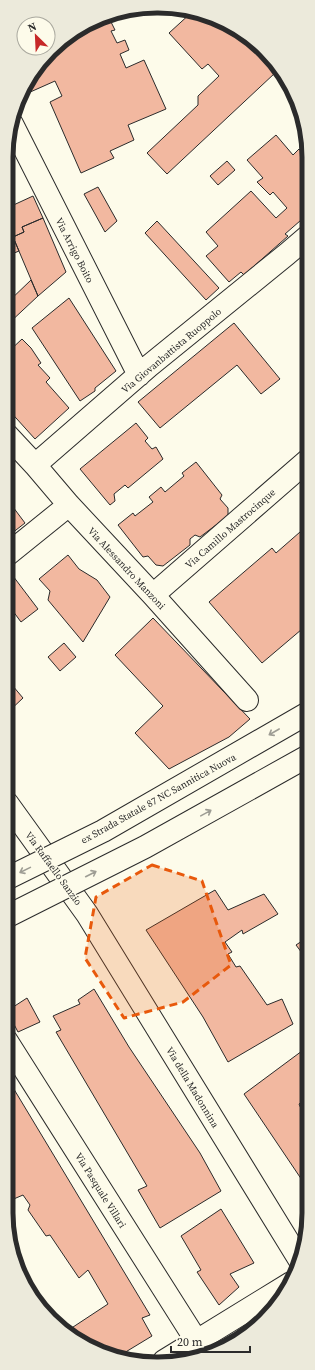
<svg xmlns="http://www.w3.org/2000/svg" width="315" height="1370" font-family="'Source Serif 4',serif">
<rect width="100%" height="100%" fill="#fdfbea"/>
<!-- building -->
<path fill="#f2b8a0" stroke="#2b2b2b" d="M 192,12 L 225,22 L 235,29 L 275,73 L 167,174 L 147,153 L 198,105 L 198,96 L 219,76 L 208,64 L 202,69 L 169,33 Z
M 108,16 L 115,30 L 111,31 L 117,43 L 125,40 L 129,50 L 120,54 L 126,68 L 144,60 L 166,109 L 128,125 L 134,140 L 110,151 L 114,158 L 81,173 L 50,102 L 62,96 L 55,81 L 28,93 L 25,86 L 26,82 L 65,37 Z
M 276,135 L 293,155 L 299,149 L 308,159 L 308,165 L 306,166 L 308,168 L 308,214 L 285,234 L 288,236 L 244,275 L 241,272 L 229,282 L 206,256 L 218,246 L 206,232 L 251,191 L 276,218 L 287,208 L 273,192 L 270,195 L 257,182 L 263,178 L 247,160 Z
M 227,161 L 235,170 L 218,185 L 210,176 Z
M 98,187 L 117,221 L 105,232 L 84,194 Z
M 33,196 L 43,218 L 22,227 L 24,232 L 13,237 L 19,251 L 7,256 L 7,208 Z
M 43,218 L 66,272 L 38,296 L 13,237 L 24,232 L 22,227 Z
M 157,221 L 219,288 L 206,300 L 145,233 Z
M 31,280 L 38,296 L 7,325 L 7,303 Z
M 69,298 L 116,371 L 95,388 L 95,391 L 80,401 L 32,328 Z
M 234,323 L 280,379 L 261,394 L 237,365 L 160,428 L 138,402 Z
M 22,339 L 31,348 L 41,363 L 38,365 L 50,378 L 46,382 L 69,408 L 35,439 L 7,408 L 7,353 Z
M 136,423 L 148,438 L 145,441 L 152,449 L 156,447 L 163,459 L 128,488 L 125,485 L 114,494 L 115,501 L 110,505 L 80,469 Z
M 196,462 L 222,495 L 220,499 L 228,508 L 228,516 L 200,537 L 195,535 L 190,539 L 190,545 L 163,566 L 156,565 L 148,556 L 143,557 L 118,525 L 133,513 L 135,516 L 153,502 L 149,497 L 161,487 L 165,492 L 184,476 L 182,473 Z
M 7,499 L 25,523 L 7,537 Z
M 308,525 L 308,624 L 262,663 L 209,602 L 272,548 L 276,553 Z
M 68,555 L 79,569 L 97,580 L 110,597 L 83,642 L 48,600 L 50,591 L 39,579 Z
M 13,576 L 38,609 L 21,622 L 7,603 L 7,580 Z
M 153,618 L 250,719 L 229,737 L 169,769 L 135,733 L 163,706 L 115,655 Z
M 64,643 L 76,657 L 60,671 L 48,657 Z
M 7,656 L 14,664 L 7,670 Z
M 7,679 L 23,698 L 7,713 Z
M 6,813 L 17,829 L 6,836 Z
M 215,890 L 228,910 L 264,894 L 278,914 L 243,934 L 242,930 L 225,942 L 232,952 L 228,954 L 236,967 L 240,966 L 267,1005 L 282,999 L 293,1024 L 228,1062 L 203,1017 L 146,930 Z
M 308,937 L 308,961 L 296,945 Z
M 94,989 L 129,1047 L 200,1153 L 221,1191 L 160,1228 L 138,1190 L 147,1186 L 56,1032 L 61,1030 L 53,1016 L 80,1004 L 78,1000 Z
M 27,998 L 40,1022 L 18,1032 L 7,1011 Z
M 306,1048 L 308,1051 L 308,1097 L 299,1104 L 302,1111 L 308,1113 L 308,1189 L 244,1094 Z
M 6,1076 L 150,1315 L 142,1318 L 152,1336 L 119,1356 L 91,1348 L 67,1331 L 108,1304 L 88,1270 L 79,1278 L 50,1235 L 46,1236 L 28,1210 L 30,1205 L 23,1195 L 9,1201 L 6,1197 Z
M 308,1097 L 308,1108 L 307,1108 L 302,1102 Z
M 221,1209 L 254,1263 L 230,1274 L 239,1287 L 219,1305 L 197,1272 L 201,1270 L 181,1236 Z"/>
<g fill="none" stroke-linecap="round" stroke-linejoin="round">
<!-- street casing -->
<g stroke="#2b2b2b" stroke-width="24">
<path id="street" d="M 12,124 L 139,375
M 7,435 L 35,465 L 69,505 L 153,595 L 247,700
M 35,465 L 149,366 L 287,254 L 308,236
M 7,555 L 69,505
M 153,595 L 308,460
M 7,803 L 87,914 L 299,1259
M 6,1040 L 196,1340
M 164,1361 L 291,1283"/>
</g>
<!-- street -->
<use href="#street" stroke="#fdfbea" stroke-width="22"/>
<!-- highway-bridge casing -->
<g stroke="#2b2b2b" stroke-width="24" stroke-linecap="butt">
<path id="highway-bridge" d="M 6,879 L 103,831 L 308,713
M 6,917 L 145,847 L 308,756"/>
</g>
<!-- highway-bridge -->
<use href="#highway-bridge" stroke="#fdfbea" stroke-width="22"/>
</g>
<!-- one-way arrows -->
<defs><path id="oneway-shaft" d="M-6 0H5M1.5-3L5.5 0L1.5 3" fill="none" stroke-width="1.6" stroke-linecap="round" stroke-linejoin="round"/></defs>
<g stroke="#9e9d94">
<use href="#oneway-shaft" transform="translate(274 732) rotate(150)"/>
<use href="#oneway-shaft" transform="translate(206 813) rotate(-29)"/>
<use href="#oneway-shaft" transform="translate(25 870) rotate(154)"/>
<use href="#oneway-shaft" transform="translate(91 874) rotate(-27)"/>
</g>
<!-- marked area -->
<path fill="#e8590c" fill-opacity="0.2" stroke="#e8590c" stroke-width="3" stroke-dasharray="8 5" stroke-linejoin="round" d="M 152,865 L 202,881 L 231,965 L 183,1002 L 124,1018 L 85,958 L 96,897 Z"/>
<g text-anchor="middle" stroke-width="3" stroke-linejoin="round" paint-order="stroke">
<!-- street labels -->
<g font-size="10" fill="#2b2b2b" stroke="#fdfbea">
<text transform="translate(75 250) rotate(63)" y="4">Via Arrigo Boito</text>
<text transform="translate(171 350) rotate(-40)" y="4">Via Giovanbattista Ruoppolo</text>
<text transform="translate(230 528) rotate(-41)" y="4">Via Camillo Mastrocinque</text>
<text transform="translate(127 568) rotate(47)" y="4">Via Alessandro Manzoni</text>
<text transform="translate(158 798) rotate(-29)" y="4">ex Strada Statale 87 NC Sannitica Nuova</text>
<text transform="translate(54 868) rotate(54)" y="4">Via Raffaello Sanzio</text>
<text transform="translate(193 1087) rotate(59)" y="4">Via della Madonnina</text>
<text transform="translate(101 1190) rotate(58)" y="4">Via Pasquale Villari</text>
</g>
</g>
<!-- crop -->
<path d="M0 0H315V1370H0ZM157 13H158A144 144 0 0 1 302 157V1213A144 144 0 0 1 158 1357H157A144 144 0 0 1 13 1213V157A144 144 0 0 1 157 13Z" fill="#eceadb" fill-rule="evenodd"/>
<path fill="none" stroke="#2b2b2b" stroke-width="5" d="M157 13H158A144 144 0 0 1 302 157V1213A144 144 0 0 1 158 1357H157A144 144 0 0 1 13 1213V157A144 144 0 0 1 157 13Z"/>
<!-- north arrow -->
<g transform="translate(36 36) rotate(336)"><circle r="19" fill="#fdfbea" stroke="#a9a89e"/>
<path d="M0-3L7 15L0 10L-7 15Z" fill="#c62828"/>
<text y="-6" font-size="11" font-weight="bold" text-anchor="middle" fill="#2b2b2b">N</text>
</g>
<!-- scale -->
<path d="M171 1346v6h79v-6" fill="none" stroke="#2b2b2b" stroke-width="2"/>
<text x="177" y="1346" font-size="12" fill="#2b2b2b" stroke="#fdfbea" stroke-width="3" paint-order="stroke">20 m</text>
</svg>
